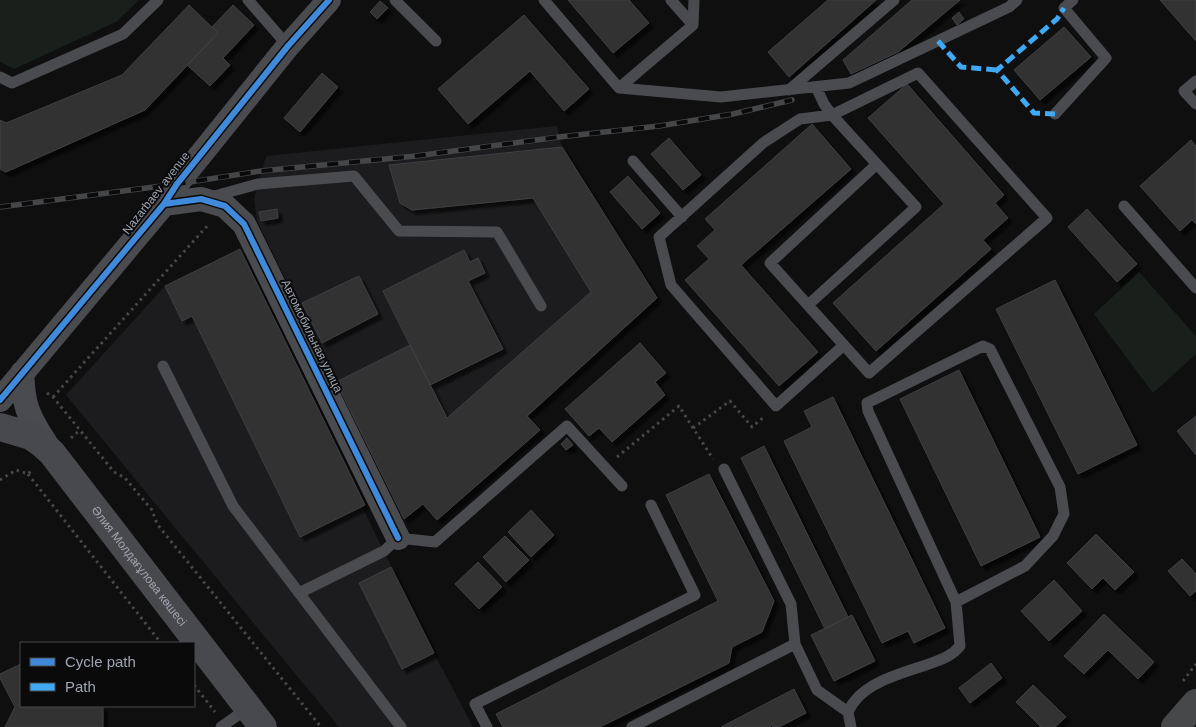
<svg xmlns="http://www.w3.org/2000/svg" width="1196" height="727" font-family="Helvetica,sans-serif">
<defs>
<filter id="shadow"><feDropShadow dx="4.5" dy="4.5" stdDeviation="1" flood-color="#0009"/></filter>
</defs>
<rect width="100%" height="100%" fill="#0f0f10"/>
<!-- built -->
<path fill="#1c1c1e" d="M 557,126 L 562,147 L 657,298 L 528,416 L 540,430 L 437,520 L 423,504 L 404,519 L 257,221 L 254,199 L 266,156 Z
M 240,249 L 365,505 L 362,507 L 434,653 L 473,727 L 339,727 L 66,395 L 165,286 Z"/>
<!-- green -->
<path fill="#191f1a" d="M 0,0 L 139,0 L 116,22 L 14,69 L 0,62 Z
M 1139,272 L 1196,336 L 1196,354 L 1153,393 L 1094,314 Z"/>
<!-- building -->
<path fill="#303032" stroke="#3e4044" filter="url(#shadow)" d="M 568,0 L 629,0 L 649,23 L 613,53 Z
M 828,0 L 876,0 L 789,77 L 768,52 Z
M 912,0 L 960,0 L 898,52 L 851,74 L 843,60 Z
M 1160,0 L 1196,0 L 1196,40 L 1195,40 Z
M 380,1 L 388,8 L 377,19 L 370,12 Z
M 189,5 L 218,33 L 145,110 L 6,172 L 0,169 L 0,120 L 6,123 L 122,75 Z
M 233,5 L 254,25 L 223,58 L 230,65 L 210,86 L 187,65 L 218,33 L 212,27 Z
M 959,12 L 964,19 L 957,25 L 952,18 Z
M 524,15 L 589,89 L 564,111 L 530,71 L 468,124 L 438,89 Z
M 1064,27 L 1091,57 L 1040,100 L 1014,70 Z
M 322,73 L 338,87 L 300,132 L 284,118 Z
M 907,84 L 1004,195 L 995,203 L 1008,218 L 983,240 L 991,249 L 876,351 L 833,303 L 944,204 L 868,118 Z
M 812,124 L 851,169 L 741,265 L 818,352 L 779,386 L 685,280 L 709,259 L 697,246 L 715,230 L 705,219 Z
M 669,138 L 701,175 L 683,190 L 651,154 Z
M 1191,140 L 1196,146 L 1196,224 L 1192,220 L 1180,231 L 1140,186 Z
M 562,147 L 657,298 L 527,416 L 540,430 L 437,520 L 423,504 L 404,519 L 336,382 L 410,345 L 447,418 L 591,292 L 533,198 L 412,210 L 400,203 L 389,165 Z
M 628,176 L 660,213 L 642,229 L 610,192 Z
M 277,209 L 278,218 L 261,221 L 259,212 Z
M 1087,209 L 1137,264 L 1117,282 L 1068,227 Z
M 240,249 L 365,505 L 300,537 L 192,316 L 182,321 L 165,286 Z
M 464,250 L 470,262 L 478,258 L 485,273 L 468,281 L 503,349 L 430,385 L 383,291 Z
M 359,276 L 378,314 L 322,343 L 302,303 Z
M 1055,280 L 1137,445 L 1078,474 L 996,309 Z
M 640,343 L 666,373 L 655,382 L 665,395 L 612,442 L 599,428 L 589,436 L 565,409 Z
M 959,370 L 1040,537 L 981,566 L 900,399 Z
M 833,397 L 945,628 L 914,643 L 908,631 L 882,643 L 784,441 L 812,427 L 804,411 Z
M 1196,416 L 1196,455 L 1177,431 Z
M 567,438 L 573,445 L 566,450 L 561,444 Z
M 764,446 L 848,617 L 825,629 L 741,458 Z
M 709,474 L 774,601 L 762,632 L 732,647 L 729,663 L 600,727 L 503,727 L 496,714 L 718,601 L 666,495 Z
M 531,510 L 554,535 L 531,557 L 508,532 Z
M 1096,534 L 1134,572 L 1115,590 L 1103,578 L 1092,589 L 1067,563 Z
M 505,536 L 529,560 L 506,582 L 483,557 Z
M 1182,559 L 1196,574 L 1196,591 L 1190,596 L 1168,571 Z
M 478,562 L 502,587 L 479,609 L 455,584 Z
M 391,567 L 434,653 L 402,669 L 359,583 Z
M 1054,580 L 1082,611 L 1049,641 L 1021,611 Z
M 1104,614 L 1154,662 L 1138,679 L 1108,650 L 1084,674 L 1064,656 Z
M 852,615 L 875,661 L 834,681 L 811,635 Z
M 991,663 L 1002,678 L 970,703 L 959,688 Z
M 21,664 L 21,706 L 103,706 L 103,727 L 5,727 L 15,707 L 0,678 L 0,674 Z
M 1033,685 L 1066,717 L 1055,727 L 1041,727 L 1016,702 Z
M 794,689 L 806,713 L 779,727 L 773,727 L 772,725 L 769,727 L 721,727 Z"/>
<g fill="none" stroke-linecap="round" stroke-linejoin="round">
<!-- path -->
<path stroke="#45474a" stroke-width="3" stroke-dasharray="2.5 4" stroke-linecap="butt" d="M 47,393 L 53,397 L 114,472 L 125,478 L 152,510 L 157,524 L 321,727
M 53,397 L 208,225
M 693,428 L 730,401 L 752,427 L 765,416
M 71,438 L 80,430
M 617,457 L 679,406 L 713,459
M 28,474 L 161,643
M 0,480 L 16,470 L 28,474 L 33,469
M 1183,681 L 1196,664
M 194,685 L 215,712"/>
<!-- service -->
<path stroke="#4a4b4f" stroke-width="11" d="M 248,0 L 288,46
M 395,0 L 436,41
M 544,0 L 619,88 L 693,25 L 671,0
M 693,25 L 694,0
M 0,77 L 12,83 L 123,34 L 158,0
M 1196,81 L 1184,91 L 1196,104
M 619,88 L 721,97 L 849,83 L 1009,7 L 1017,0
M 789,90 L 894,0
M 1055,114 L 1106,58 L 1064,8 L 1073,0
M 633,161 L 682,217
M 211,197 L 258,184 L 354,176 L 399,231 L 497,232 L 541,306
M 1124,206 L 1196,288
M 808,305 L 916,207 L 832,115 L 824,104 L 816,87
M 844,345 L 776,406 L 671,285 L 659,237 L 763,143 L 800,119 L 832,115 L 918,73 L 1047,218 L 869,373 C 836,336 803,300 770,263 L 877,164
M 163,366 L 233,506 L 401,727
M 299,593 L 384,551 L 398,538 L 435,542 L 567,426 L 622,486
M 795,644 L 817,690 L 848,712
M 221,727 L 248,708
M 487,727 L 475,704 L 695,595 L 651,505
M 632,727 L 795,644 L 791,604 L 724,469
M 851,727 L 848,712 C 850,709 851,705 854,702 C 868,682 904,672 926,665 C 940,660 951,657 960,646 L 956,602 L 868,411 L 867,403 L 983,346 L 990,349 L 1060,487 L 1064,514 L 1053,536 L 1025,566 L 956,602"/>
<!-- minor -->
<path stroke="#4a4b4f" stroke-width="24" d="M 164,204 L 201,199 L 225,206 L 244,224 L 398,538
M 22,373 C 23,384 23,394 26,404 C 30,421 41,435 50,450
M 0,400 L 164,204 L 177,184 L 288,46 L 329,0"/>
<!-- secondary -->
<path stroke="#48494c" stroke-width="28" id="s1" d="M 0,427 L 31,436 L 41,443 L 52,453 L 263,727"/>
<!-- primary -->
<path stroke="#46484a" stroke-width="28" d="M 1175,727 L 1196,703"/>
<!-- rail casing -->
<g stroke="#444648" stroke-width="5.5">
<path id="rail" d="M 0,207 L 177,184 L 261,171 L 416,156 L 559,137 L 659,126 L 733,114 L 792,100"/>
</g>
<!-- rail -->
<use href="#rail" stroke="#0a0a0b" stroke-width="4" stroke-dasharray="11" stroke-linecap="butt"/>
<!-- quiet -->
<path stroke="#3fa9f5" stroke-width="5" stroke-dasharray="10 5" stroke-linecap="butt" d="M 938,41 L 961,67 L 997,70
M 1055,114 L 1034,113 L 997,70 L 1057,19 L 1064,8"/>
<!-- cycleway casing -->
<g stroke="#0a0a0b" stroke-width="9">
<path id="cycleway" d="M 164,204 L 201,199 L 225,206 L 244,224 L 398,538
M 0,400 L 164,204 L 177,184 L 288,46 L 329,0"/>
</g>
<!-- cycleway -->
<use href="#cycleway" stroke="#408adc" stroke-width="6"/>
</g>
<g text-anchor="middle" stroke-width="4" stroke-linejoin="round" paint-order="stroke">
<!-- street labels -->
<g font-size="12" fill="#a0a5b1" stroke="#0a0a0b">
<text transform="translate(156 193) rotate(-52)" y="4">Nazarbaev avenue</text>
<text transform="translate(312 336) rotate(64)" y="4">Автомобильная улица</text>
<text dy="4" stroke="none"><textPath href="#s1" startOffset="202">Әлия Молдағұлова көшесі</textPath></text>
</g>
</g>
<!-- legend -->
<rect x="20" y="642" width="175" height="65" fill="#0a0a0b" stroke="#46484d"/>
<rect x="30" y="658" width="25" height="8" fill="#408adc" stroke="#46484d"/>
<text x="65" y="667" font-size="15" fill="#a0a5b1">Cycle path</text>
<rect x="30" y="683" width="25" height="8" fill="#3fa9f5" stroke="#46484d"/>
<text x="65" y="692" font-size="15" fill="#a0a5b1">Path</text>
</svg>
